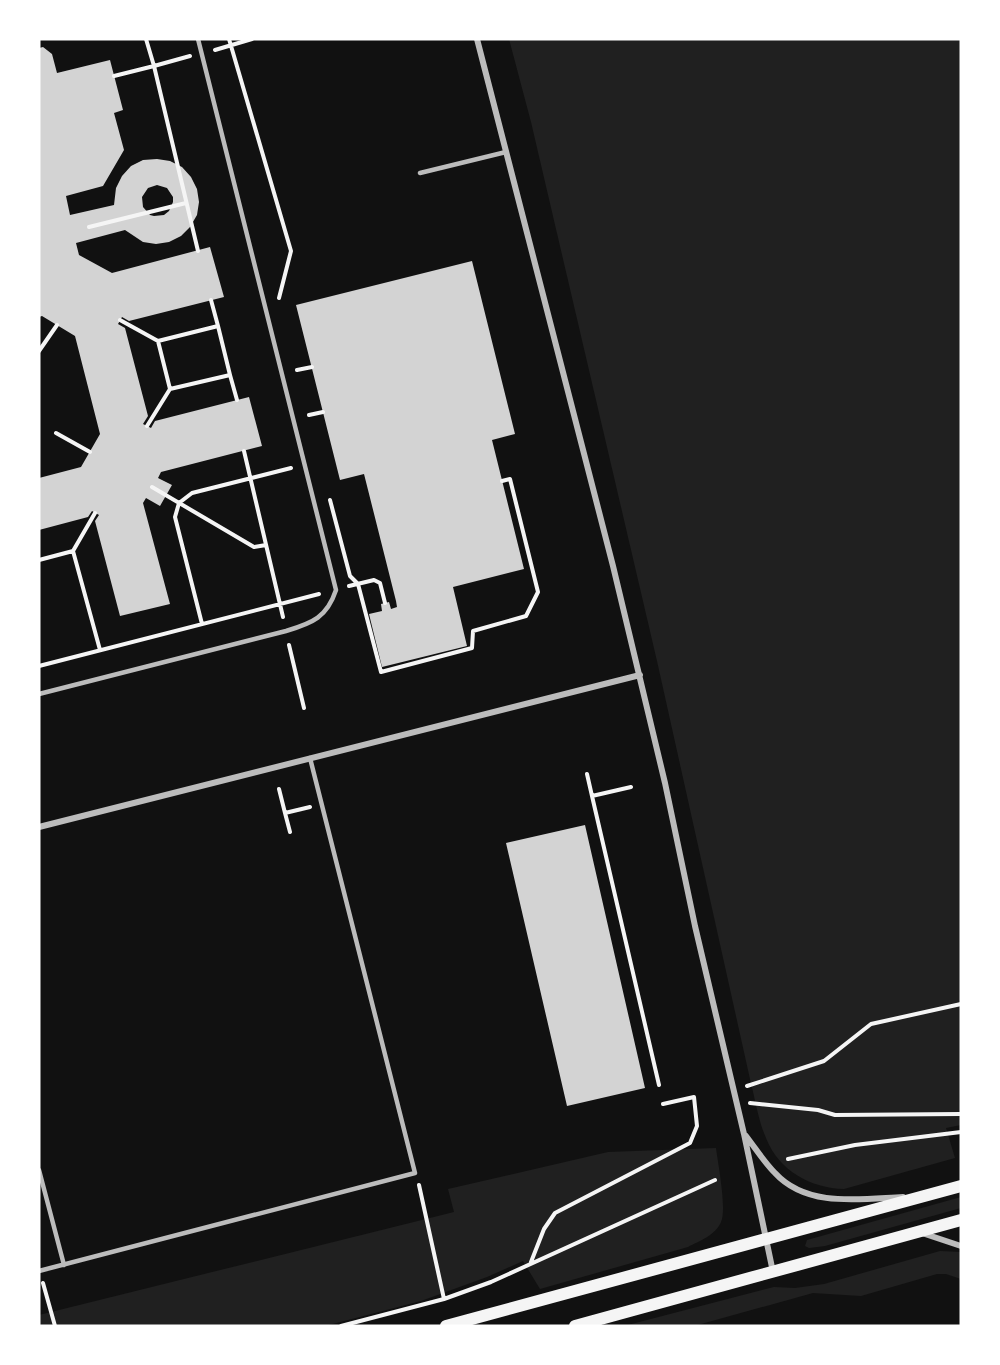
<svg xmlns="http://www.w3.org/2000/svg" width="1000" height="1365" font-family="'Roboto Condensed',sans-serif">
<rect width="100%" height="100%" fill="#111"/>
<!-- green -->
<path fill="#202020" d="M 509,39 L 961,39 L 961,1125 L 946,1128 L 955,1158 L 844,1189 C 811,1188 779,1171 766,1138 C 758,1120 755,1098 750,1079 L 657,661 L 531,122 Z
M 716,1148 C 718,1164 727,1209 721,1222 C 716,1235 699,1241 688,1247 L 540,1289 L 523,1261 L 487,1277 L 421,1301 L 325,1326 L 39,1326 L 39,1315 L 454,1212 L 448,1189 L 608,1152 Z
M 961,1197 L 961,1208 L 825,1246 L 809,1248 L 805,1246 L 807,1240 Z
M 940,1251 L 961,1252 L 961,1279 L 946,1274 L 937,1274 L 861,1296 L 813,1293 L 694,1326 L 624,1326 L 774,1287 L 795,1288 L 824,1284 Z"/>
<!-- building -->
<path fill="#d3d3d3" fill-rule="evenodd" d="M 43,47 L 52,54 L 57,73 L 110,60 L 123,110 L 114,113 L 124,150 L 103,186 L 66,196 L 70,215 L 114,205 L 116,188 L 122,176 L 131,166 L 143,160 L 157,159 L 170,161 L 182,167 L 191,177 L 197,189 L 199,202 L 197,215 L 190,227 L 181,236 L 169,242 L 156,244 L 143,242 L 125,230 L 76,243 L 79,255 L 112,273 L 210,247 L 224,297 L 129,321 L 122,317 L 118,324 L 125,328 L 148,416 L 143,424 L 151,428 L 155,421 L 249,397 L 262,446 L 161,472 L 158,478 L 172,485 L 160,506 L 146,498 L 143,503 L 170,604 L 120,616 L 95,521 L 99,515 L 92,511 L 88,517 L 39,530 L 39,478 L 81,467 L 100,434 L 75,336 L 42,316 L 39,317 L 39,48 ZM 157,185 L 167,188 L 173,197 L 173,202 L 169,211 L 164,215 L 154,216 L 150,215 L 143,207 L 142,197 L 148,188 Z
M 472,261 L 515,434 L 492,440 L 524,569 L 453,587 L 467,646 L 382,667 L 369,614 L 382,611 L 381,604 L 389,602 L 391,609 L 397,607 L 396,601 L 364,474 L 340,480 L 296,305 Z
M 585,825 L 645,1088 L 567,1106 L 506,843 Z"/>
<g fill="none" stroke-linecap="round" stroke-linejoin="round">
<!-- path -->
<path stroke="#f5f5f5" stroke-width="4" d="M 229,39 L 291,251 L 279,298
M 215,50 L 252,39
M 190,56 L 154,66 L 198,251
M 114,76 L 154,66 L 146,39
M 89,227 L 186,203
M 211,300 L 218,326
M 120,320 L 158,341 L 170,389 L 147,426
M 158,341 L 218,326 L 230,375 L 170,389
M 39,351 L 57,325
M 297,370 L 312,367
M 230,375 L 237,400
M 309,415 L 323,412
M 56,433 L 90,452
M 244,451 L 283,617
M 152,487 L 254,547 L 266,545
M 330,500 L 350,576 L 358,584 L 381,672 L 472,648 L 473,631 L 526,616 L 538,592 L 510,479 L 502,481
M 73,551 L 95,513
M 39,560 L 73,551 L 100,650
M 349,586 L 374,580 L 380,583 L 385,603
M 202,624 L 175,517 L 179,503 L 192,493 L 291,468
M 289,645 L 304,708
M 39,666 L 319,594
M 587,774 L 592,796 L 631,787
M 279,789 L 285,813 L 310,807
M 592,796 L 659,1085
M 285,813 L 290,832
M 747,1086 L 824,1061 L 871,1024 L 961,1004
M 750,1103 L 818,1110 L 835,1115 L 961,1114
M 788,1159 L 855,1145 L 961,1132
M 419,1185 L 444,1299
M 531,1262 L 544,1229 L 555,1213 L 690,1143 L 697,1126 L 694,1097 L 663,1104
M 43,1283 L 55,1326
M 341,1326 L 444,1299 L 491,1282 L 715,1180"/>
<!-- service -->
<path stroke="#bcbcbc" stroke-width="4.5" d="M 420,173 L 506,152
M 39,694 L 286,631 C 313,623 327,617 336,590 L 198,39
M 39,1170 L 64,1265
M 39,1271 L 415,1173 L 310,758"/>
<!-- minor -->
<path stroke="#bcbcbc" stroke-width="6" d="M 477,39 L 613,566 L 665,783 L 695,926 L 744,1134 L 773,1272
M 39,827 L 640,675
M 746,1136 C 756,1149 764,1162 775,1173 C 807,1208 860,1199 903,1197
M 922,1233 L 961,1246"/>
<!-- secondary -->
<path stroke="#f5f5f5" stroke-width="12" d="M 446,1326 L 961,1186
M 575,1326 L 961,1220"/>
</g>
<!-- border -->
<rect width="1000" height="1365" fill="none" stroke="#ffffff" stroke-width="81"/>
</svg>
